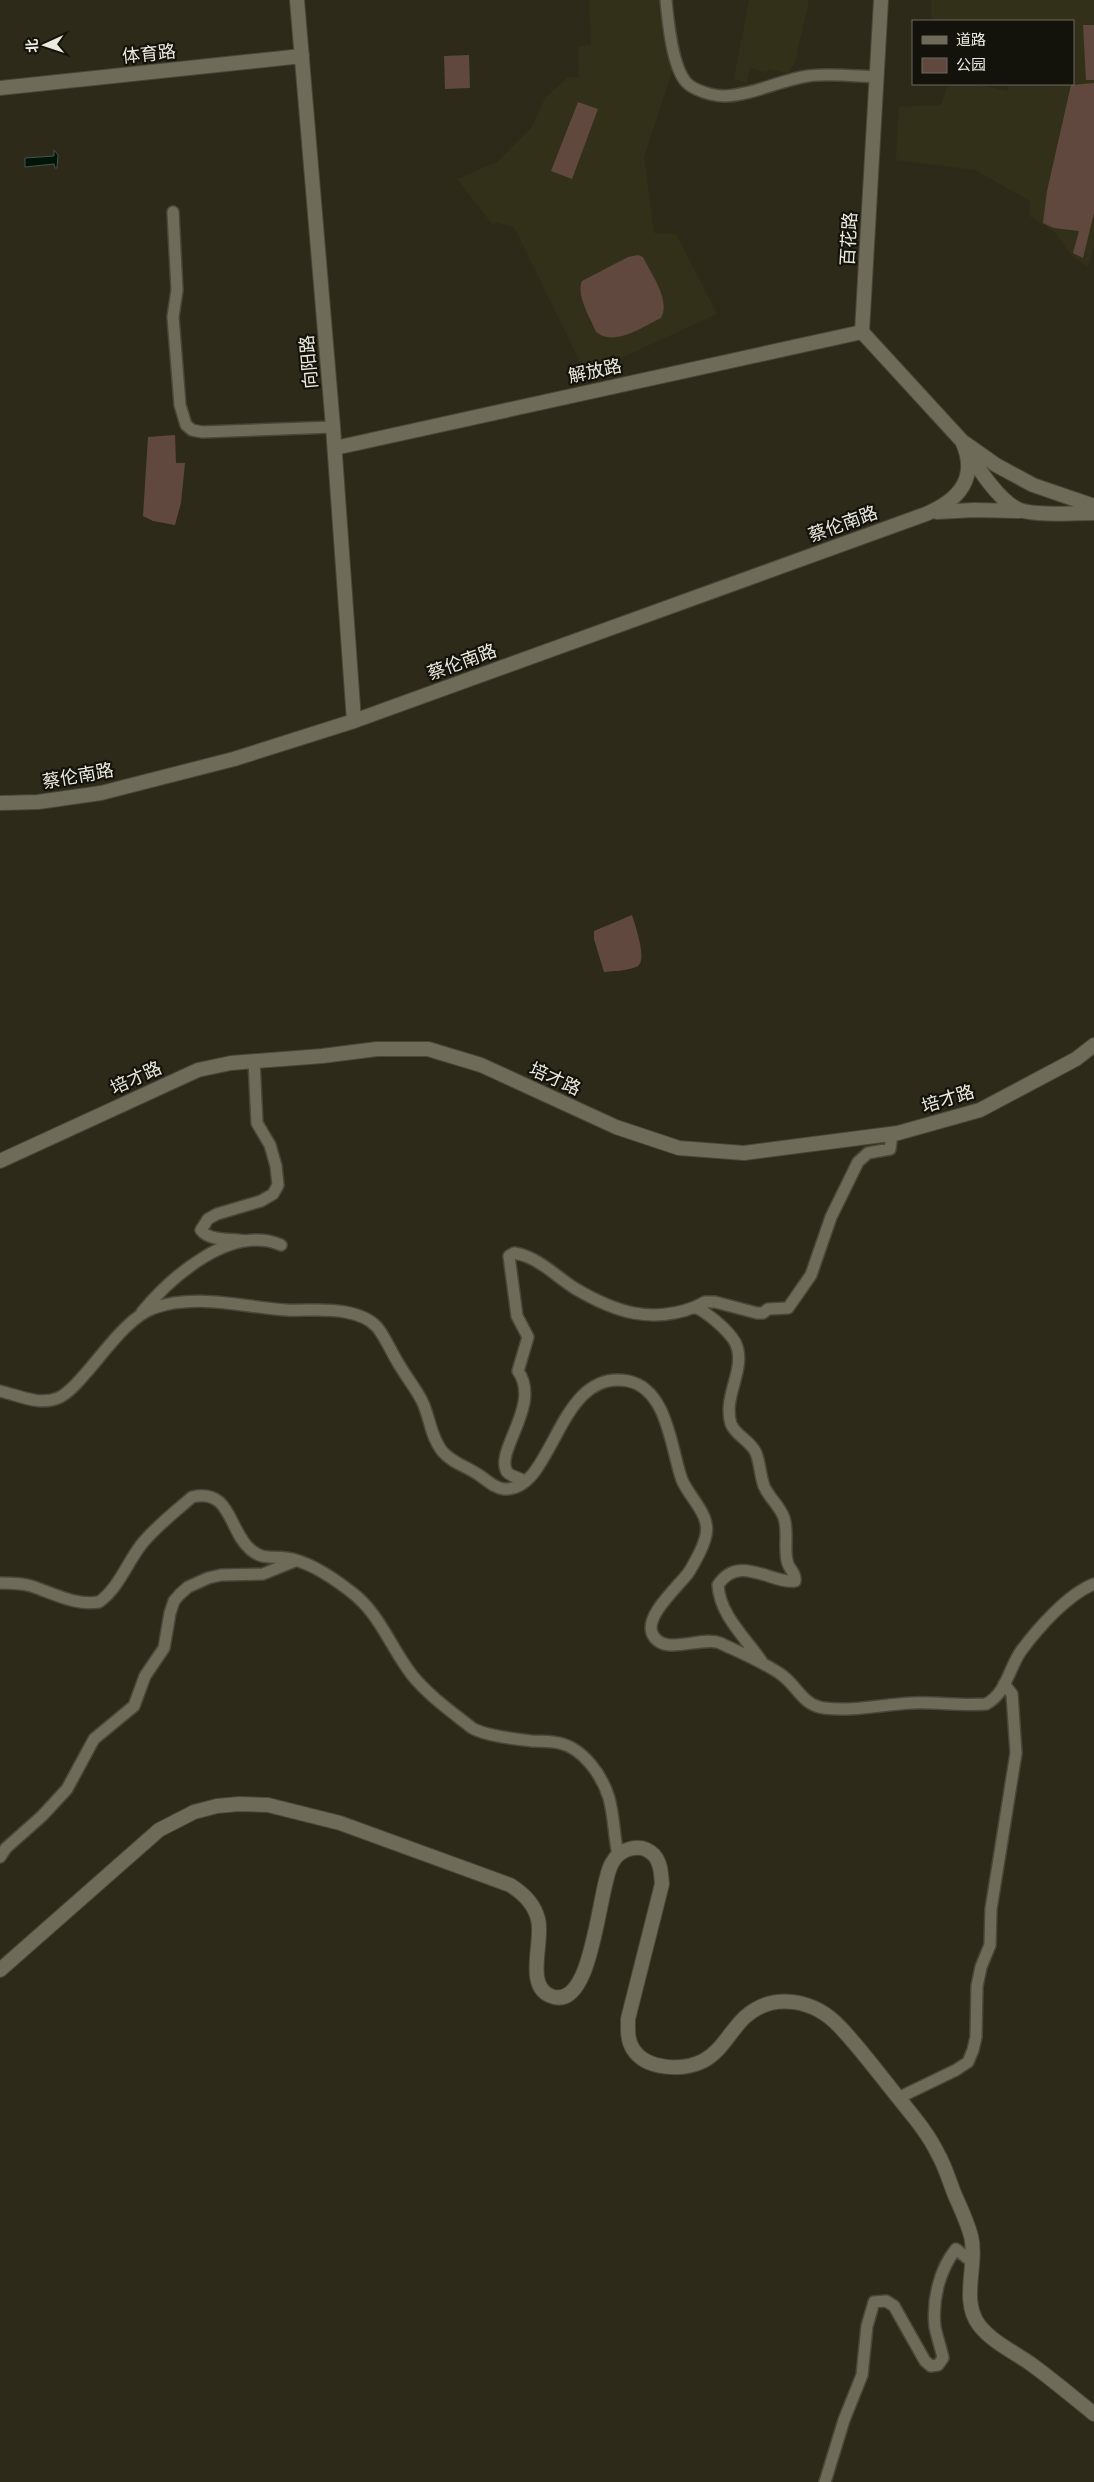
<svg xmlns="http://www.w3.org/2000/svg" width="1094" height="2482" font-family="Jost,'Noto Sans SC',sans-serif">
<rect width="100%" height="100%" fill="#2d2a1a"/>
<!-- built -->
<path fill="#333019" d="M 589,0 L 661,0 L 677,71 L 672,72 L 644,157 L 654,233 L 676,234 L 717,314 L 586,374 L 514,227 L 498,223 L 492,224 L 457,179 L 497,162 L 532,127 L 545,98 L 568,77 L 579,77 L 578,46 L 591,45 Z
M 749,0 L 809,0 L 795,62 L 788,73 L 768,69 L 767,72 L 750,68 L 747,83 L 734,79 Z
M 931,0 L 1094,0 L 1094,248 L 1088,267 L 1071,255 L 1056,233 L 1029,216 L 1030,201 L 975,170 L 896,160 L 899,107 L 941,105 L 948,84 L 975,84 L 1008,91 L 1008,84 L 1073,84 L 1073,21 L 932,21 Z"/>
<!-- green -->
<path fill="#60483f" d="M 1083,25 L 1094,25 L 1094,80 L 1086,80 Z
M 469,55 L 470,88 L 445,89 L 444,56 Z
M 1094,83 L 1094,213 L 1083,258 L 1073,253 L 1079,231 L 1054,228 L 1043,223 L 1047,191 L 1071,85 Z
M 578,102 L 598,109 L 572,179 L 551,171 Z
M 638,255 L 643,257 C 651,274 671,300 661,318 C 642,327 615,347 596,332 C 590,317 576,296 582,281 L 628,257 Z
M 175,435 L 176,463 L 185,463 L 181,503 L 175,525 L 153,521 L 143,516 L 148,437 Z
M 632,915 C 635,925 649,963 636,967 C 626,971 614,971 604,972 L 594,939 L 594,931 Z"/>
<!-- water -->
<path fill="#01140a" stroke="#47544a" d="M 54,150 L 58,155 L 57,168 L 55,168 L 54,164 L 25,167 L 25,158 L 54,156 Z"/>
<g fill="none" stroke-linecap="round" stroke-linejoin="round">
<!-- minor casing -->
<g stroke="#484739" stroke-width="14">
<path id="minor" d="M 666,0 C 668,21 672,66 686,82 C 694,91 714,96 725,96 C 753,95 780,80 808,76 C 830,73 854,76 877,77
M 173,212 L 177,290 L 173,317 L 180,405 L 186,425 L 192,430 L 202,432 L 333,427
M 245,1241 C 232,1238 210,1242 201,1230 L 208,1219 L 217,1214 L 261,1201 L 273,1194 L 278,1185 L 276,1166 L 270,1145 L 257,1123 L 254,1061
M 695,1307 L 705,1302 L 715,1302 L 757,1313 L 763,1313 L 768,1309 L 788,1308 L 811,1275 L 831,1217 L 858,1162 L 868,1153 L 890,1149 L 892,1134
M 142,1312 C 172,1276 231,1224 281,1245
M 0,1391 C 18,1395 39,1406 58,1398 C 68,1394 78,1382 85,1374 C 103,1354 129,1316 154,1308 C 195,1293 243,1307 286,1310 C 305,1311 325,1308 345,1312 C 356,1314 369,1318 377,1327 C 386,1338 392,1354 400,1366 C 407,1378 417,1390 423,1403 C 430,1419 431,1437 442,1451 C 452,1463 466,1466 479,1475 C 487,1480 494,1488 504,1489 C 554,1493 557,1367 628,1381 C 668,1389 671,1450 682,1480 C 690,1499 713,1516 705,1539 C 702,1550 695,1562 689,1572 C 679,1586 645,1615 652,1633 C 662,1658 701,1635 720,1643 C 739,1652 761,1661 779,1673 C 797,1684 801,1705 824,1708 C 853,1712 884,1704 913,1703 C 937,1702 962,1706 986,1704 C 1006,1694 1009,1668 1021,1651 C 1038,1628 1068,1594 1094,1584
M 524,1481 C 519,1477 511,1477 507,1472 C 494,1451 542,1405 518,1371 L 528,1337 L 517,1316 L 509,1256 L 514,1253 C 539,1257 555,1276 576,1289 C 615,1312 651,1324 695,1307 C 708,1313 728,1330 735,1342 C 748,1368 722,1395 731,1424 C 736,1436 751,1441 756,1453 C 760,1463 760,1475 764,1486 C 769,1498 780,1506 784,1518 C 789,1533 783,1550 788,1564 C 790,1570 796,1573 795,1581 C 771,1584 739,1553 718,1585 C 720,1616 746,1638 762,1662
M 0,1583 C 11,1583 21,1583 31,1586 C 53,1593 75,1606 99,1602 C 118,1589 127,1563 141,1545 C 154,1528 175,1512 192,1497 C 232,1488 228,1531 251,1550 C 263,1560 272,1556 286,1558 C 309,1561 332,1577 350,1591 C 380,1613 390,1647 412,1675 C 429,1696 452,1712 472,1728 C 486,1736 515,1739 532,1741 C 541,1741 550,1741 559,1743 C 583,1748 602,1775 609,1798 C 614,1816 614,1836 618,1855
M 0,1857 L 6,1848 L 42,1816 L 67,1789 L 94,1739 L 134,1706 L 145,1676 L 164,1648 L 170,1613 L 174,1601 L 180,1594 L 188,1587 L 208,1578 L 221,1575 L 263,1574 L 295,1561
M 898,2098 L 956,2070 L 968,2062 L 973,2050 L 976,2037 L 977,1986 L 981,1967 L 990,1945 L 991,1909 L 1016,1753 L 1012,1694 L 1004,1684
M 825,2482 L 844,2420 L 862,2375 L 867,2326 L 874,2302 L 886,2301 L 894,2306 L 925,2361 L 931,2366 L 938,2365 L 943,2358 C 941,2348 937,2337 935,2327 C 932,2301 939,2270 956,2249 L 972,2262"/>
</g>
<!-- tertiary casing -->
<g stroke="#484739" stroke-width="16">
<path id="tertiary" d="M 0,88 L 302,56
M 335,448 L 862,332
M 0,1161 L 198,1070 L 231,1063 L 322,1056 L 377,1049 L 428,1049 L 481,1065 L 616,1127 L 679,1148 L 744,1153 L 898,1133 L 980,1110 L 1076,1059 L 1094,1045
M 0,1970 L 159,1830 L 194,1812 L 217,1806 L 239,1804 L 268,1805 L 340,1823 L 510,1885 C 523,1893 534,1903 538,1919 C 544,1941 524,1986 551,1996 C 594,2013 598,1886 612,1863 C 620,1848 641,1842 654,1855 C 661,1863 661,1874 662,1884 L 628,2019 C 628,2029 627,2040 633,2049 C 646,2070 683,2071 703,2061 C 722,2051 730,2031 745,2017 C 774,1991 815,2000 840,2027 C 858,2046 873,2066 889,2086 C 906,2108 926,2129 938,2154 C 945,2166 949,2180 954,2193 C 960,2207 967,2221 971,2236 C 978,2264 960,2300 979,2325 C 992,2342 1014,2352 1031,2364 C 1053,2380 1073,2397 1094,2414"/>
</g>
<!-- secondary casing -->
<g stroke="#484739" stroke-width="16">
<path id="secondary" d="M 297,0 L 333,427 L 354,721
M 881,0 L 862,332 L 962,441 L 996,465 L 1033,485 L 1094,506
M 969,453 C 979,470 1001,503 1020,510 C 1037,516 1075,513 1094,513
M 937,512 L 974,510 L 1020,511
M 0,803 L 38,802 L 101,793 L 234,759 L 354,721 L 926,514 C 959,500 979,478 962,441"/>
</g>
<!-- minor -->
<use href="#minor" stroke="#6e6c59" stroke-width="11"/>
<!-- tertiary -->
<use href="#tertiary" stroke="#6e6c59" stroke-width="14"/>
<!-- secondary -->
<use href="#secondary" stroke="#6e6c59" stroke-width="14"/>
</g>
<g text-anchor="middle" stroke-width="4.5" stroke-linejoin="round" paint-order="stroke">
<!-- street labels -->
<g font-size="18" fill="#ebeadf" stroke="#14130b">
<text transform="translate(149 54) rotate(-6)" y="6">体育路</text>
<text transform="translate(849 239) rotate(-87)" y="6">百花路</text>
<text transform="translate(309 362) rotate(-95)" y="6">向阳路</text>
<text transform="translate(595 371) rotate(-12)" y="6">解放路</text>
<text transform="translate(843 524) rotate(-20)" y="6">蔡伦南路</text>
<text transform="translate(462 662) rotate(-20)" y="6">蔡伦南路</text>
<text transform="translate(78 776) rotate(-10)" y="6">蔡伦南路</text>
<text transform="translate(136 1078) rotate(-25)" y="6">培才路</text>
<text transform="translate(555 1079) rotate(24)" y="6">培才路</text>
<text transform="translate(948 1099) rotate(-17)" y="6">培才路</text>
</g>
</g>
<!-- legend -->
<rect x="912" y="20" width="162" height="65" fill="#14130b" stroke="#6a6960"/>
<rect x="922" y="36" width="25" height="8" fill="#6e6c59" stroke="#6a6960"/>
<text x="956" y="45" font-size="15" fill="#ebeadf">道路</text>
<rect x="922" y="58" width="25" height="15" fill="#60483f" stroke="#6a6960"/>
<text x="956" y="70" font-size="15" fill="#ebeadf">公园</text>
<!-- north arrow -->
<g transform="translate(45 45) rotate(267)" stroke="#14130b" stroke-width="4" paint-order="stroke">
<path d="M0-4L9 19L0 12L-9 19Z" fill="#ebeadf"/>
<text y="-8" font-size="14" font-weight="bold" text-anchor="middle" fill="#ebeadf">北</text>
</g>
</svg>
